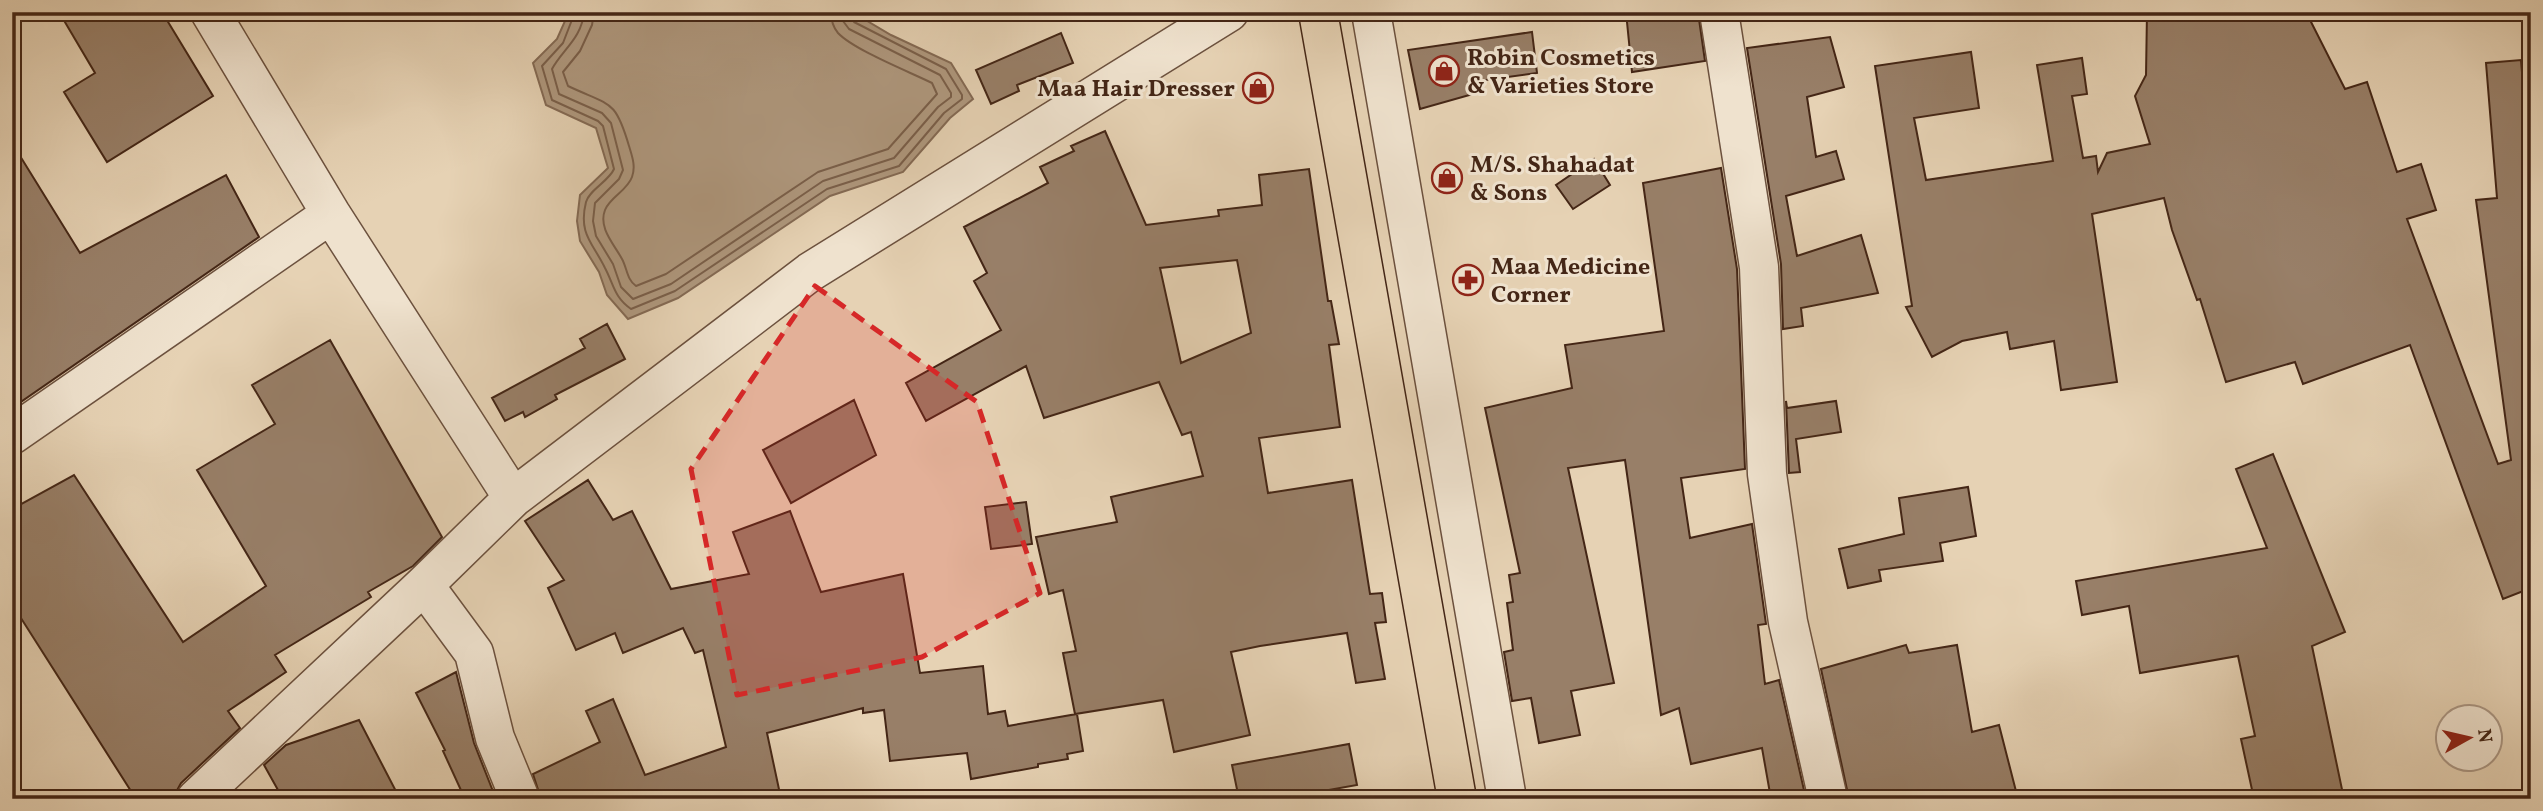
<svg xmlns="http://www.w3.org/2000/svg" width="2543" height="811" font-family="Vollkorn,serif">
<rect width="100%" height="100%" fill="#e6d2b4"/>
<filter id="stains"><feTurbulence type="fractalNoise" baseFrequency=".00286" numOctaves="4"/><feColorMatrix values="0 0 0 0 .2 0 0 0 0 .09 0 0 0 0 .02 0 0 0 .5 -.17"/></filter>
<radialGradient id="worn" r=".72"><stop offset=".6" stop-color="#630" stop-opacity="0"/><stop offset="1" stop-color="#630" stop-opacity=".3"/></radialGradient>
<!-- water -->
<path fill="#af987e" stroke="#846a54" stroke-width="2" d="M 569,12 L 852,12 L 891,35 L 951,63 L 973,99 L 950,118 L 903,172 L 830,196 L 678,298 L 628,319 L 607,295 L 599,272 L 580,241 L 577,221 L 580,195 L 608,168 L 596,128 L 546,105 L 533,63 L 557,39 Z"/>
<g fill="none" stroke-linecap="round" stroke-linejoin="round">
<!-- shore -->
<path stroke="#7a5f4a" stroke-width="2" d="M 575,12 L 563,43 L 542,66 L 552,100 L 598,121 L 603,126 L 614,169 C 609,181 589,190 586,202 C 578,234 593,243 605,268 C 614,285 614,297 631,309 L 675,291 L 827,189 L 899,166 L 944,113 L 962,99 L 962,95 L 946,69 L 854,22 L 850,12
M 584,12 C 582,38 562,50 552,69 L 559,94 L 602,113 L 611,123 L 623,170 L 619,179 L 595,203 L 593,221 L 596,236 L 613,264 L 621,287 L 633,299 L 671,284 L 823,181 L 894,158 L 938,107 L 951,97 L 951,93 L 940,75 L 849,29 L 843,21 L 841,12
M 594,12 L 592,25 L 580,51 L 563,72 L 568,86 C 610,106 615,98 629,146 C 632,156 636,166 632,177 C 627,191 610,197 605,210 C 598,228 614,244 622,259 C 627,268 627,280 636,286 L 666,274 L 818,172 L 888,149 L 937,94 L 932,83 C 910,72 854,50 838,33 C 833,27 831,20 831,12"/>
</g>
<!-- building -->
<path fill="#987f68" stroke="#442616" stroke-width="2" fill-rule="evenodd" d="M 59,12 L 162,12 L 213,96 L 107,162 L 64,92 L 95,73 Z
M 1626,12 L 1698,12 L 1705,61 L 1632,72 Z
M 2147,12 L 2306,12 L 2345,89 L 2367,82 L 2397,172 L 2421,164 L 2436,210 L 2407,219 L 2498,464 L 2511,460 L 2476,200 L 2497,198 L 2486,63 L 2521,60 L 2523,85 L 2531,84 L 2531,588 L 2503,599 L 2410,345 L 2303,384 L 2295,362 L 2226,382 L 2200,299 L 2197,300 L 2172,230 L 2164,198 L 2092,214 L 2117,382 L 2061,390 L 2054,341 L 2010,349 L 2007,332 L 1962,341 L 1932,357 L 1906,307 L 1912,306 L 1875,66 L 1971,52 L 1979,108 L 1914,118 L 1926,180 L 2053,161 L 2037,65 L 2082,58 L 2087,94 L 2072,96 L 2083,158 L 2096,156 L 2098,172 L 2107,153 L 2150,144 L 2135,96 L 2146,75 Z
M 1532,32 L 1537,73 L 1478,81 L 1480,92 L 1420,109 L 1408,50 Z
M 1061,33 L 1073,63 L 1017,85 L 1019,91 L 991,104 L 976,70 Z
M 1830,37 L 1844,87 L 1807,97 L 1816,157 L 1836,151 L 1844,179 L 1786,196 L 1797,256 L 1861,235 L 1878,293 L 1801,308 L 1803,326 L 1783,329 L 1781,264 L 1747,48 Z
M 1105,131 L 1146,225 L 1219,216 L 1218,210 L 1262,205 L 1259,175 L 1309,169 L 1328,301 L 1331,301 L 1339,344 L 1329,345 L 1340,427 L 1259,438 L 1268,493 L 1352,480 L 1370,594 L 1382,593 L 1386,622 L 1375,623 L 1385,679 L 1356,683 L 1347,633 L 1260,646 L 1231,652 L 1250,735 L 1174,752 L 1163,700 L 1075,714 L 1063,653 L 1076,651 L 1063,590 L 1049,594 L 1036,537 L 1117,522 L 1111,497 L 1203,476 L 1191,432 L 1182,435 L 1159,382 L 1044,418 L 1026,366 L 926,421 L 906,383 L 1001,330 L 974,281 L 987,273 L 964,227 L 1048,183 L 1040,167 L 1074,151 L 1071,146 ZM 1237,260 L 1251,333 L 1181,363 L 1160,268 Z
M 12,143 L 80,253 L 226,175 L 259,237 L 12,408 Z
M 1594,159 L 1610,185 L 1573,209 L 1556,185 Z
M 1721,168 L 1737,269 L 1745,469 L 1681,478 L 1690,538 L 1752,524 L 1766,624 L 1758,625 L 1765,684 L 1779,680 L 1806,799 L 1771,799 L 1762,748 L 1691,764 L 1679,708 L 1661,715 L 1625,460 L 1568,468 L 1614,683 L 1571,691 L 1580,735 L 1539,743 L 1531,698 L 1512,701 L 1504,652 L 1513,650 L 1507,603 L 1513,602 L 1509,575 L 1520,573 L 1485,408 L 1572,388 L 1565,345 L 1664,331 L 1643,183 Z
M 607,324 L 625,359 L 555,395 L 557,399 L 525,417 L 523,412 L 505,421 L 492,398 L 585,348 L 580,339 Z
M 330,340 L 442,537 L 413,566 L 368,592 L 371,597 L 275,655 L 286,672 L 228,711 L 240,728 L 181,783 L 175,794 L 167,799 L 136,799 L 12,604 L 12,509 L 74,475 L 183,642 L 266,586 L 197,470 L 275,424 L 252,385 Z
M 854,400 L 876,455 L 791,503 L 763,450 Z
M 1786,401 L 1787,408 L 1836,401 L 1841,432 L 1796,439 L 1800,472 L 1789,473 Z
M 2273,454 L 2345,632 L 2312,646 L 2344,799 L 2254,799 L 2241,739 L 2255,736 L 2238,656 L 2140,673 L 2129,606 L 2082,615 L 2076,581 L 2267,548 L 2236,469 Z
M 588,480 L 613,520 L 632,511 L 671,589 L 749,574 L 733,532 L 790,511 L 821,592 L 903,574 L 920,673 L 983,666 L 988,714 L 1005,711 L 1008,726 L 1077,714 L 1083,751 L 1067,754 L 1068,759 L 1038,764 L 1038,767 L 971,779 L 967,753 L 890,761 L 884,710 L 863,713 L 863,708 L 767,733 L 780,794 L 757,799 L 541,799 L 533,774 L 600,742 L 586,711 L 613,699 L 645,775 L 726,747 L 703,650 L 695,653 L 683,628 L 623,653 L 615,633 L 576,650 L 548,588 L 564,580 L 525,521 Z
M 1968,487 L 1976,536 L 1940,543 L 1943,561 L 1879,570 L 1881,581 L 1848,588 L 1839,549 L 1904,534 L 1899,498 Z
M 1026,502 L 1032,544 L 991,549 L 985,507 Z
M 1906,645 L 1909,653 L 1957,645 L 1972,732 L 1999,725 L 2018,799 L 1959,799 L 1958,791 L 1913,799 L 1849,799 L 1821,669 Z
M 456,672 L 474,743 L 496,799 L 465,799 L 443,751 L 445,750 L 416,693 Z
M 359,720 L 400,799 L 283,799 L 264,765 L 286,745 Z
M 1349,744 L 1357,785 L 1278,799 L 1239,799 L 1232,765 Z"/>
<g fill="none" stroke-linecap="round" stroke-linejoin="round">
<!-- minor casing -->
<g stroke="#6c513e" stroke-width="41">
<path id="minor" d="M 210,12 L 331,214 L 513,498
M 1371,12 L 1507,799
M 1719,12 L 1759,267 L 1767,474 L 1788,622 L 1828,799
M 12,435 L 331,214
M 424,585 L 474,653 L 495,738 L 520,799
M 196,799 L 424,585 L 513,498 L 810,272 L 1229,12"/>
</g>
<!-- major casing -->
<g stroke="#442616" stroke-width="41">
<path id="major" d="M 1318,12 L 1457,799"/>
</g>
<!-- minor -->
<use href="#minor" stroke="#efe2ce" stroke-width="38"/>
<!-- major -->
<use href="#major" stroke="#e6d2b4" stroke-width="38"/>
</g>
<!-- marked area -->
<path fill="#d62828" fill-opacity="0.2" stroke="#d62828" stroke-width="5" stroke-dasharray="14 9" stroke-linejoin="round" d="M 815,286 L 977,402 L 1040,593 L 922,657 L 737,695 L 691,469 Z"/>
<!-- icons -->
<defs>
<g id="shop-ring" transform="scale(1.575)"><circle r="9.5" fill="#efe2ce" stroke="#8f2418" stroke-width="1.5"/><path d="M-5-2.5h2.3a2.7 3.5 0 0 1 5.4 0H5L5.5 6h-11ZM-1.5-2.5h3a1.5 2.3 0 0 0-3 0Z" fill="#8f2418"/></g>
<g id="pharmacy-ring" transform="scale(1.575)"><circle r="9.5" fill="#efe2ce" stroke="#8f2418" stroke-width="1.5"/><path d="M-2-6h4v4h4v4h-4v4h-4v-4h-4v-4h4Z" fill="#8f2418"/></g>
</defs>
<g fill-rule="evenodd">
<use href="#shop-ring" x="1444" y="71"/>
<use href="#shop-ring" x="1258" y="88"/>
<use href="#shop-ring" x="1447" y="178"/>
<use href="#pharmacy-ring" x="1468" y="280"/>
</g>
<g text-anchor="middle" stroke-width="6" stroke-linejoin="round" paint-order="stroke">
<!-- poi labels -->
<g font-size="24" font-weight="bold" fill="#442616" stroke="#efe2ce" text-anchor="start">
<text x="1467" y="65">Robin Cosmetics<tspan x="1467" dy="28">&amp; Varieties Store</tspan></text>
<text x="1235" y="96" text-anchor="end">Maa Hair Dresser</text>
<text x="1470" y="172">M/S. Shahadat<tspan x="1470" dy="28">&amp; Sons</tspan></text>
<text x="1491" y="274">Maa Medicine<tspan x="1491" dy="28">Corner</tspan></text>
</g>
</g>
<!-- margin -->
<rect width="2543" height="811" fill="none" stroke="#e6d2b4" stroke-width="42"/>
<rect x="14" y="14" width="2515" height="783" fill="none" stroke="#442616" stroke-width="3.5"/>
<rect x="21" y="21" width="2501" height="769" fill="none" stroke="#442616" stroke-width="2"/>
<!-- north arrow -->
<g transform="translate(2469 738) rotate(82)"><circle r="33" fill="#efe2ce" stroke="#ab9784" stroke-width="2"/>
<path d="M0-5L12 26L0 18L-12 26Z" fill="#8f2418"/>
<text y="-10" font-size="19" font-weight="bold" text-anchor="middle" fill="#442616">N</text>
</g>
<rect width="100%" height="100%" filter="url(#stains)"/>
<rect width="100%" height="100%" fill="url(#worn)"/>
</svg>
